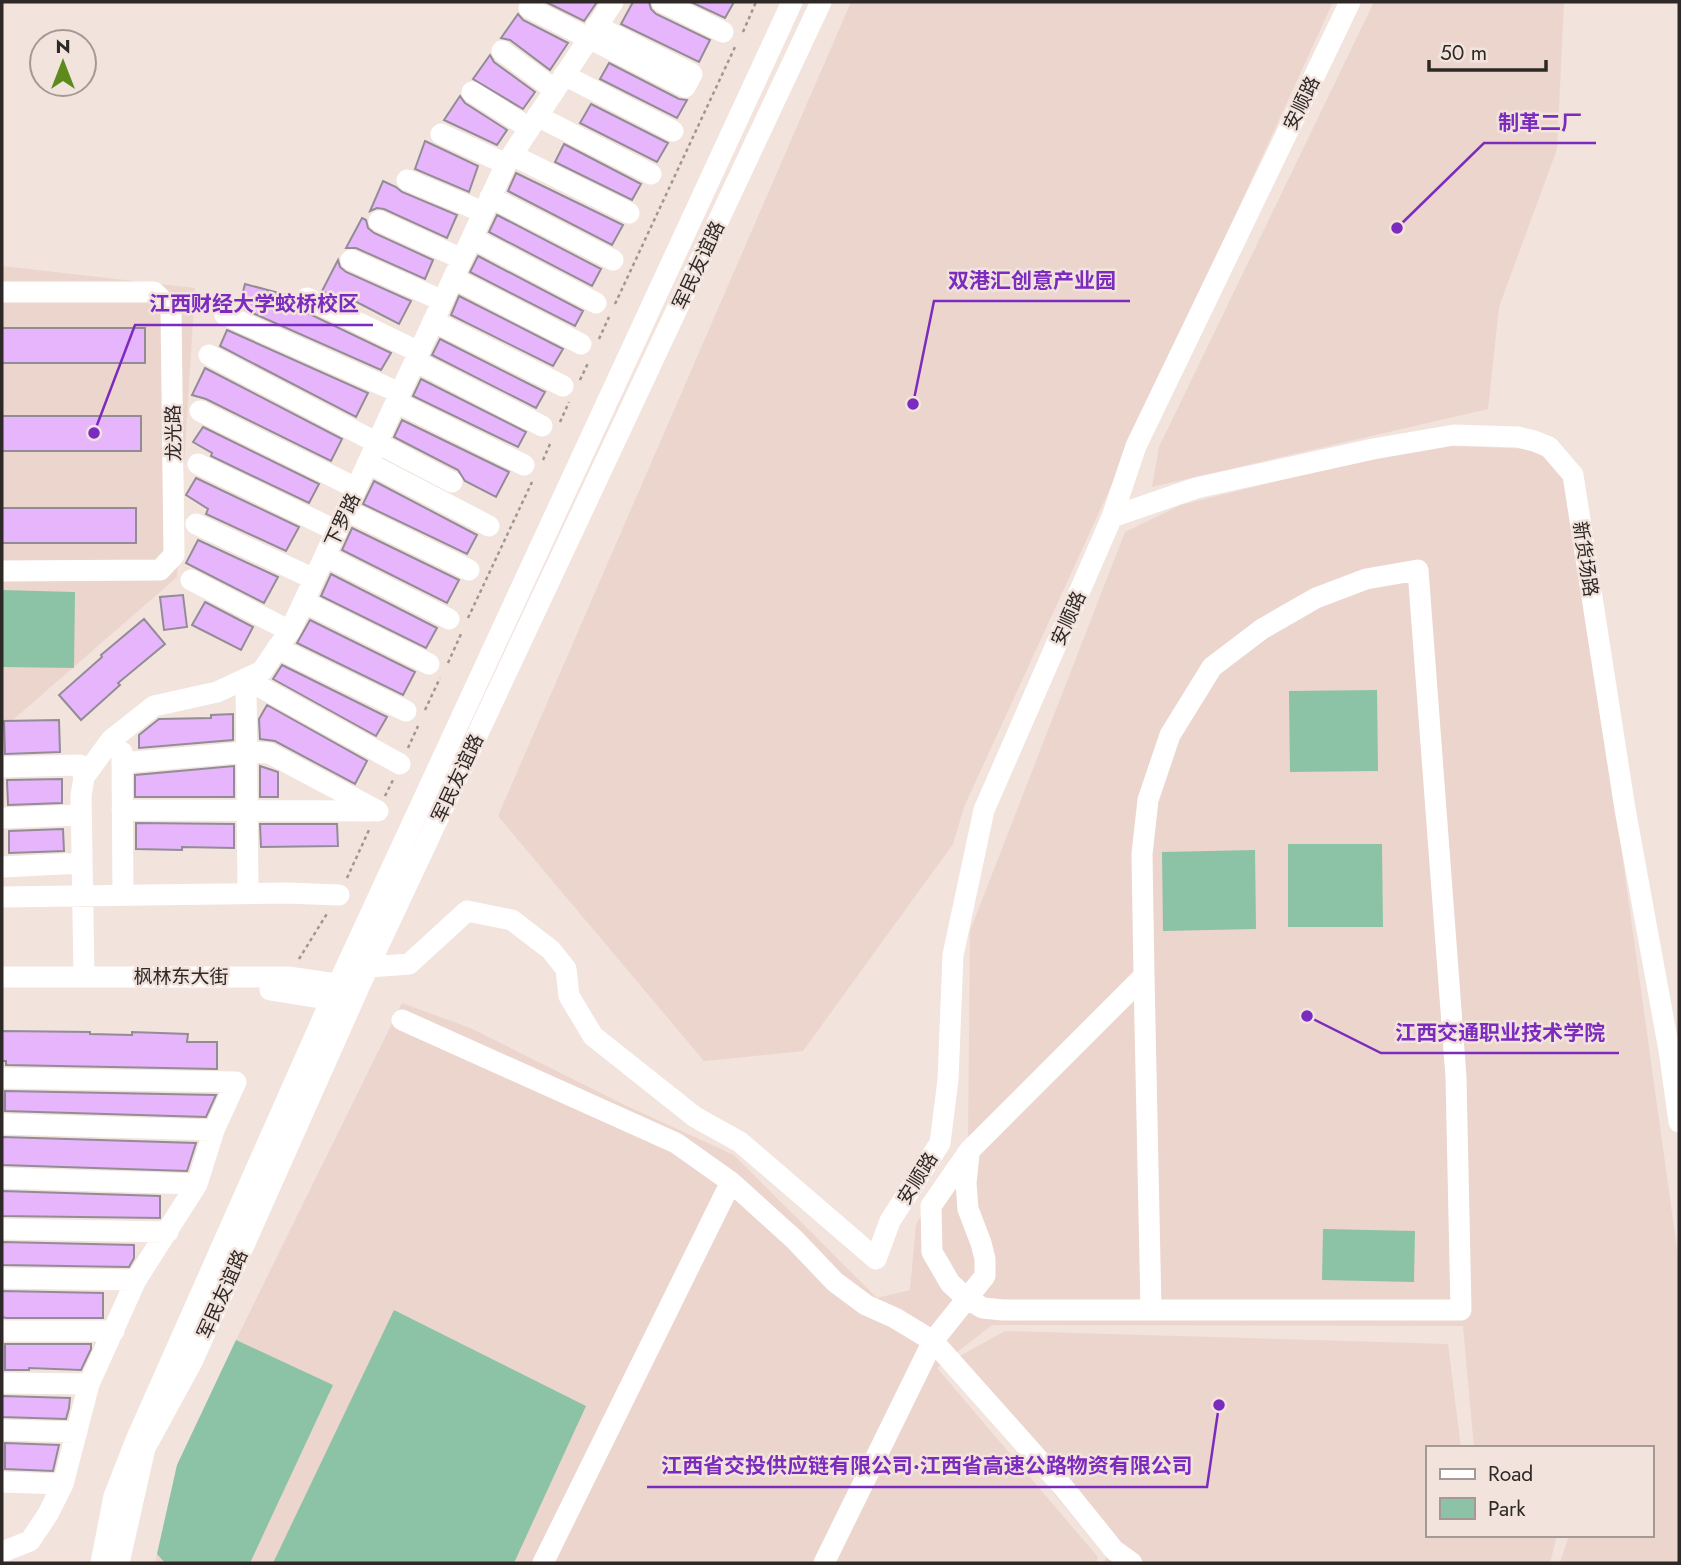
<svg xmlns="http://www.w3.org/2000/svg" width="1681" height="1565" font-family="Jost,'Noto Sans SC',sans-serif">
<rect width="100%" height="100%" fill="#f2e3dd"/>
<!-- built -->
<path fill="#ecd5cd" d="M 851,2 L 1333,2 L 964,807 L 953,844 L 803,1051 L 704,1061 L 498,816 Z
M 1374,2 L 1564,2 L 1557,149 L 1499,307 L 1488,409 L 1152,487 L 1159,447 Z
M 2,266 L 195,288 L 177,577 L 6,726 L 2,726 Z
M 1424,445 L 1532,449 L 1569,474 L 1679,1263 L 1679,1563 L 1560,1563 L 1569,1535 L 1651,1535 L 1651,1448 L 1474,1448 L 1463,1326 L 992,1325 L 937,1368 L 1098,1557 L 1096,1563 L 155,1563 L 177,1465 L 236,1340 L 402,1003 L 470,1028 L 627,1106 L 734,1155 L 877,1298 L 910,1290 L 916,1224 L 968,1146 L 970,931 L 1125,532 L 1181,505 Z
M 1005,1331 L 1448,1344 L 1461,1448 L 1427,1448 L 1427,1535 L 1557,1535 L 1550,1563 L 1104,1563 L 1106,1557 L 947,1363 Z"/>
<!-- green -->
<path fill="#8cc3a6" d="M 2,590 L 75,592 L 74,668 L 2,667 Z
M 1377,690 L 1378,771 L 1290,772 L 1289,691 Z
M 1288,844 L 1382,844 L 1383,927 L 1288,927 Z
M 1255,850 L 1256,929 L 1163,931 L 1162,852 Z
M 1323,1229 L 1415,1231 L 1414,1282 L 1322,1280 Z
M 394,1310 L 586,1406 L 514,1563 L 273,1563 Z
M 236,1340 L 333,1385 L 250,1563 L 165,1563 L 157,1554 L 177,1465 Z"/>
<!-- building -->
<path fill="#e7b5fc" stroke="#938c97" stroke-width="2" d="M 546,2 L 597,2 L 584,21 Z
M 633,2 L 649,2 L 651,9 L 656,14 L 710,40 L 699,62 L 621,24 Z
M 691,2 L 734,2 L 725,18 Z
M 518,14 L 523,20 L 568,43 L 550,70 L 510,40 L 501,38 Z
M 490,55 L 494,62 L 535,92 L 523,109 L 473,79 Z
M 609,63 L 679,99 L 687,100 L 677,118 L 600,79 Z
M 460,96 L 465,103 L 507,130 L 497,145 L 444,120 Z
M 591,104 L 668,143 L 657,162 L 580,123 Z
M 425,141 L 478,166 L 469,192 L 415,169 Z
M 564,144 L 641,184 L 632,200 L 555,162 Z
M 516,173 L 623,225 L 612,245 L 508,191 Z
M 383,181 L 396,187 L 402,192 L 457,215 L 447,238 L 384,209 L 377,208 L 370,211 Z
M 497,215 L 601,269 L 592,286 L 489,232 Z
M 362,218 L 366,220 L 368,228 L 374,233 L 433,260 L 425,279 L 356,248 L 346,248 Z
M 478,256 L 583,311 L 575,326 L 470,272 Z
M 338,260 L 340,267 L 346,272 L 411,301 L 399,324 L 345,296 L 343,301 L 322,291 Z
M 245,284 L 294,297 L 296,305 L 301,310 L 391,353 L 381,370 L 239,307 Z
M 459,296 L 563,349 L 553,366 L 451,315 Z
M 2,328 L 145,328 L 145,363 L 2,363 Z
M 227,330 L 368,393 L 356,417 L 220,346 Z
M 440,339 L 545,392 L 536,408 L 432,355 Z
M 205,368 L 342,439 L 331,461 L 206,399 L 192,395 Z
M 421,379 L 526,432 L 518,447 L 413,396 Z
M 2,416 L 141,416 L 141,451 L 2,451 Z
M 402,420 L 509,472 L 496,497 L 465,481 L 458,470 L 394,437 Z
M 203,427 L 319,484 L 309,503 L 211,456 L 212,453 L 193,442 Z
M 196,478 L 299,527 L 286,551 L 206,514 L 208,509 L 186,495 Z
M 374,481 L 477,535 L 467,554 L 363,504 Z
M 2,508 L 136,508 L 136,543 L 2,543 Z
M 352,528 L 459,580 L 447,603 L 342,550 Z
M 198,540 L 278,577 L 264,603 L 186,563 Z
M 331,574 L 437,628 L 426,648 L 321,596 Z
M 183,595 L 187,627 L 164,630 L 160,597 Z
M 205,602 L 253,627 L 241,650 L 192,625 Z
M 144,619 L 165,644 L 118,683 L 120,685 L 81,720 L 59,695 L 102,657 L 101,655 Z
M 310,620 L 415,672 L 403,695 L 297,643 Z
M 282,665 L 387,717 L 376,736 L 273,679 Z
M 267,705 L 367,761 L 355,784 L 275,741 L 260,739 L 259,719 Z
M 233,714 L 233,740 L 139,748 L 139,735 L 159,719 L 211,718 L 211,715 Z
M 59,720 L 60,752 L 5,754 L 4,721 Z
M 234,766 L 234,797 L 135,797 L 135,775 Z
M 260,766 L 278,772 L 278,797 L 260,797 Z
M 62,779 L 62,803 L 8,805 L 7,780 Z
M 136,823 L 234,824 L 234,848 L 182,847 L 182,850 L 136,849 Z
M 260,824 L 337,824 L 338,846 L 261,847 Z
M 63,829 L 64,851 L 9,853 L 9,831 Z
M 2,1031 L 90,1032 L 90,1034 L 132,1035 L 132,1032 L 188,1034 L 187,1042 L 217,1042 L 217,1069 L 6,1065 L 6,1061 L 2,1061 Z
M 5,1091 L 216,1095 L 206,1117 L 5,1111 Z
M 2,1137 L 196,1143 L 187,1171 L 2,1165 Z
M 2,1191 L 160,1196 L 160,1218 L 2,1216 Z
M 2,1242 L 134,1245 L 134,1258 L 129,1267 L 2,1265 Z
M 2,1291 L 103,1293 L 103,1318 L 6,1318 L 2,1317 Z
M 5,1344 L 91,1344 L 91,1349 L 81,1370 L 29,1368 L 29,1370 L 5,1370 Z
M 2,1396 L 70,1398 L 69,1408 L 66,1419 L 2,1417 Z
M 5,1443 L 59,1445 L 53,1471 L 5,1469 Z"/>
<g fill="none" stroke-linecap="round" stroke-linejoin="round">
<!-- path -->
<path stroke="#a19691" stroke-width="2.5" stroke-dasharray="3.5 3.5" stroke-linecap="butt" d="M 743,32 L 756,2
M 615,304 L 735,47
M 599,339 L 609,317
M 580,380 L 589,361
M 560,422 L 569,402
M 543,460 L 550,444
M 468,618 L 532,482
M 448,663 L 461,634
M 425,710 L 440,678
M 408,748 L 418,726
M 385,796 L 393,780
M 347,878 L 369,830
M 299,959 L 328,912"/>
<!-- minor -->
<path stroke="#fff" stroke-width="21" d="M 662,2 L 723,32
M 529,8 L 685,87 L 692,74 L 596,26
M 502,51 L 555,90
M 564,75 L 673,131
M 472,92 L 529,128
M 537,116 L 651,174
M 441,134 L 506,164
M 512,155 L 629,213
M 407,180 L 483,212
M 490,197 L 613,260
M 379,221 L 462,259
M 472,238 L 596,303
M 351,260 L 443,301
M 453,278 L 581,344
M 2,292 L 154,292 L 171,309 L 174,555 L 160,570 L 2,571
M 307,298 L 419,352
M 225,315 L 400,393
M 433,321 L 563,386
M 209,355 L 452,482
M 415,361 L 542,426
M 396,402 L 524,465
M 200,411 L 356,488
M 368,463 L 489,526
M 198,464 L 337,531
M 346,510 L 469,570
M 1112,517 L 1196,488 L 1373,449 L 1454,435 L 1518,437 L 1534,441 L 1549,447 L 1573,475 L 1625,809 L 1669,1050 L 1679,1122
M 196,524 L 314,579
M 325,556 L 449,619
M 1418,570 L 1456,1077 L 1461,1310 L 1003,1310 L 983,1308 L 967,1299 L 950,1283 L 932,1252 L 931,1206 L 969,1151 L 1144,976 L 1142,854 L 1148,800 L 1170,735 L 1212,667 L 1262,629 L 1316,598 L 1366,579 Z
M 191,580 L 290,631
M 304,602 L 429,664
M 277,648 L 406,711
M 122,752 L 123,895
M 122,763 L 247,752 L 269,753 L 378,811
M 2,767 L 80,765 L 84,777
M 122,810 L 372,811
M 2,818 L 81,815
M 2,867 L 82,863
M 248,893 L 246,679 L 400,764
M 2,897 L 286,893 L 339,895
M 369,967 L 409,964 L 467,911 L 512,920 L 551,950 L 566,969 L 569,996 L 593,1036 L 695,1117 L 740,1142 L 876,1259 L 890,1221 L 940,1143 L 948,1080 L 953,955 L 984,810 L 1112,517 L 1136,446 L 1350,2
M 1144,976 L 1151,1310
M 2,977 L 288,977 L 350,986
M 84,977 L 81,796 L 84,777 L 111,740 L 154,706 L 217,692 L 262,671 L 292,627 L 506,164 L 613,2
M 270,990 L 345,1002
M 402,1020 L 676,1143 L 731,1182 L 794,1239 L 835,1282 L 866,1305 L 895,1318 L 933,1341 L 1064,1488 L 1114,1550 L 1132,1563
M 2,1078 L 236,1082 L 214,1130 L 197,1184 L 136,1280 L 89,1384 L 63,1484 L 48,1514 L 30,1541 L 2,1552
M 2,1124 L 214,1130
M 2,1178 L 197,1184
M 2,1229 L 168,1232
M 2,1278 L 136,1280
M 2,1331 L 114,1331
M 2,1383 L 89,1384
M 2,1430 L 77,1432
M 2,1482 L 63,1484
M 101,1563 L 114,1496 L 136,1440 L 339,982 L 792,2
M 119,1563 L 145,1448 L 192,1362 L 359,987 L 821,2
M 543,1563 L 731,1182
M 824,1563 L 933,1341 L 985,1276 L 985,1259 L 981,1243 L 968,1209 L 966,1183 L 969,1154"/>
</g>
<g text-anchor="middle" stroke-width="5" stroke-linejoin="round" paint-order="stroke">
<!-- street labels -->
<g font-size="19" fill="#2e2926" stroke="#f2e3dd">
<text transform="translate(1301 103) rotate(-64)" y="7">安顺路</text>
<text transform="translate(698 265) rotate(-65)" y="7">军民友谊路</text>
<text transform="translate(173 433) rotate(-91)" y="7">龙光路</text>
<text transform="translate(342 520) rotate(-65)" y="7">下罗路</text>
<text transform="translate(1586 559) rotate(81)" y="7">新货场路</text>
<text transform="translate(1068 618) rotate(-66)" y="7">安顺路</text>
<text transform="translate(457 778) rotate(-65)" y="7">军民友谊路</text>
<text x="181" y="983">枫林东大街</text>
<text transform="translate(917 1178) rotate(-58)" y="7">安顺路</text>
<text transform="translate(222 1294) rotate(-66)" y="7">军民友谊路</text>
</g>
</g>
<!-- callouts -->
<path fill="none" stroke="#7b2cbf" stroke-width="2.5" d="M1397 228L1484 143H1596M913 404L934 301H1130M94 433L135 325H373M1307 1016L1381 1053H1619M1219 1405L1207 1487H647"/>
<g fill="#7b2cbf" stroke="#f2e3dd" stroke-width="2.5">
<circle cx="1397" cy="228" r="7"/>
<circle cx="913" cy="404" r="7"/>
<circle cx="94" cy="433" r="7"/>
<circle cx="1307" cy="1016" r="7"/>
<circle cx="1219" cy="1405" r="7"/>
</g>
<g font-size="21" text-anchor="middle" font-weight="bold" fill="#7b2cbf" stroke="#f2e3dd" stroke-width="5" stroke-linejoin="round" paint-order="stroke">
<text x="1540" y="130">制革二厂</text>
<text x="1032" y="288">双港汇创意产业园</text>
<text x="254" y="311">江西财经大学蛟桥校区</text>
<text x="1500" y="1040">江西交通职业技术学院</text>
<text x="927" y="1473">江西省交投供应链有限公司·江西省高速公路物资有限公司</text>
</g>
<!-- border -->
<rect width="1681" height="1565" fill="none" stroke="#2e2926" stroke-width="7"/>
<!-- legend -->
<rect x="1426" y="1446" width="228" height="91" fill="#f2e3dd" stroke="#a49994" stroke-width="2"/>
<rect x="1440" y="1469" width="35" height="10" fill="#ffffff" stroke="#a49994" stroke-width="2"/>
<text x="1488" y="1481" font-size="21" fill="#2e2926">Road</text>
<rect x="1440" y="1498" width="35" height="21" fill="#8cc3a6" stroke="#a49994" stroke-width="2"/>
<text x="1488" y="1516" font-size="21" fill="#2e2926">Park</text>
<!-- north arrow -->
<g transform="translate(63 63)"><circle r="33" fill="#f2e3dd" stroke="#a49994" stroke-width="2"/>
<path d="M0-5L12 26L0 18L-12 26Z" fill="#5c8a1c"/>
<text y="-10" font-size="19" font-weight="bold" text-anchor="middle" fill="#2e2926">N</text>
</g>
<!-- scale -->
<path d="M1429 60v10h117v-10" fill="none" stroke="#2e2926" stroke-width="3.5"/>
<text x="1440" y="60" font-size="21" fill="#2e2926" stroke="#f2e3dd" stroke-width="5" paint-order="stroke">50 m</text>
</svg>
